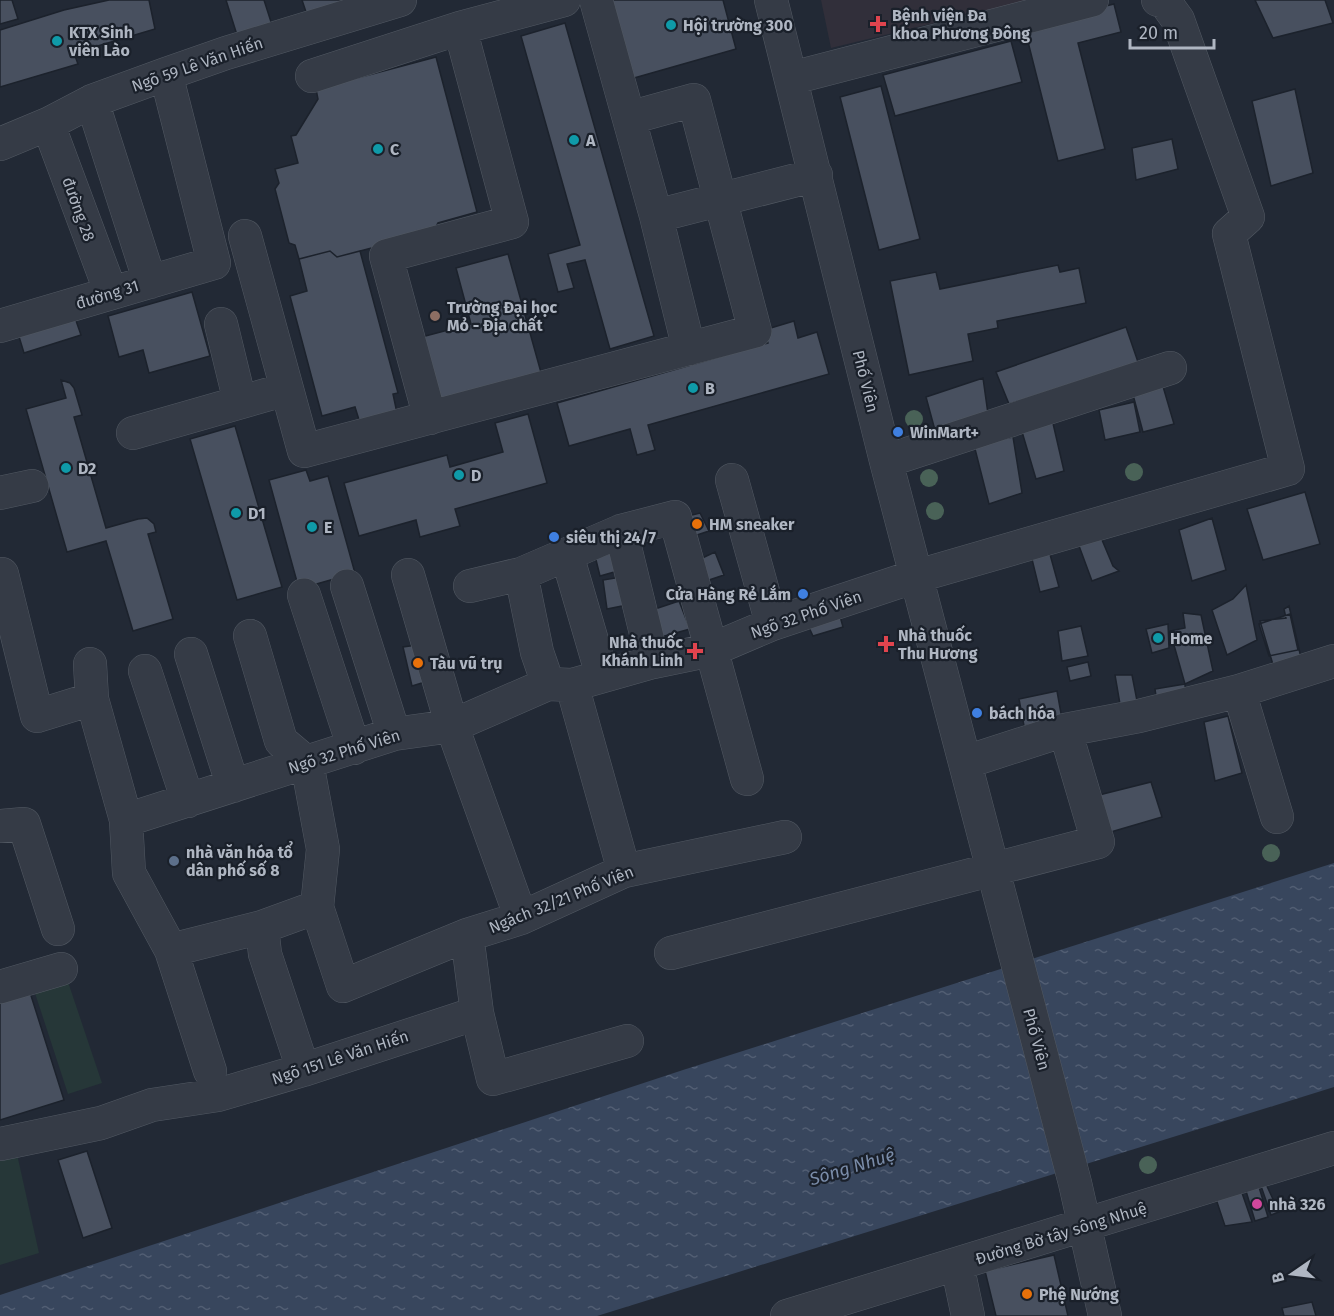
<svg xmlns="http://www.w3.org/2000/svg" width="1334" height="1316" font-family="'Fira Sans',sans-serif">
<defs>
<pattern id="water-ripples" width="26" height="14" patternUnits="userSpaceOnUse" patternTransform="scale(1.5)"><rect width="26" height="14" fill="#38465d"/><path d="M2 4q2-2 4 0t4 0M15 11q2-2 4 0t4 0" fill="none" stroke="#525e73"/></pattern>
</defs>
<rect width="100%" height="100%" fill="#222935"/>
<!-- medical -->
<path fill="#312f3a" d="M 821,0 L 1029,0 L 831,48 Z"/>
<!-- grass -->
<path fill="#263738" d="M 66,976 L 102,1083 L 68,1094 L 33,987 Z
M 17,1154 L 39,1253 L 0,1265 L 0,1161 Z"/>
<!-- water -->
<path fill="url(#water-ripples)" d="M 1334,863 L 1334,1087 L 597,1316 L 0,1316 L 0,1295 L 683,1070 Z"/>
<!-- building -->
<path fill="#48505f" stroke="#1c222c" stroke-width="1.5" d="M 0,0 L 12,0 L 18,19 L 0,24 Z
M 109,0 L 149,0 L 155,29 L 74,53 L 78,64 L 0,87 L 0,30 L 64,10 Z
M 226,0 L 264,0 L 272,25 L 237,35 Z
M 302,0 L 358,0 L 307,15 Z
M 605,0 L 723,0 L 736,49 L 627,80 Z
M 1255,0 L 1325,0 L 1333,23 L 1273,38 Z
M 1114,4 L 1121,32 L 1078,43 L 1105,149 L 1058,161 L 1024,26 Z
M 565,23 L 654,336 L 610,349 L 585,260 L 567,264 L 574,288 L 558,292 L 548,254 L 580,245 L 521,36 Z
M 1011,41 L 1022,82 L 895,116 L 883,75 Z
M 436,57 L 477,212 L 438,223 L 433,232 L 337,257 L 330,251 L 299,259 L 295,245 L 289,243 L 275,189 L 279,183 L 275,169 L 298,163 L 291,136 L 296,135 L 318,99 L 316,89 Z
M 881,86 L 920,239 L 879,250 L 840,97 Z
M 1295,89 L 1313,173 L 1271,186 L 1252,101 Z
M 1172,139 L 1178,169 L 1136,180 L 1132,148 Z
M 330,251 L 337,257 L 360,251 L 398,393 L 393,394 L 397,413 L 360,423 L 355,407 L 322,416 L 290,296 L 307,291 L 299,259 Z
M 508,254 L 542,376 L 432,406 L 414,339 L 471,324 L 456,268 Z
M 1058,265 L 1060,272 L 1079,268 L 1086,303 L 997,321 L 998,328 L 968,334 L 973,361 L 909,375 L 890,281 L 936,272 L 940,289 Z
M 192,292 L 210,356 L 149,373 L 143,350 L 119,357 L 108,316 Z
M 73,312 L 81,335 L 24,353 L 17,330 Z
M 794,321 L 798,338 L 817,332 L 829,374 L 648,425 L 655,450 L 637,455 L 630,429 L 569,446 L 557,403 L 768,343 L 764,330 Z
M 1126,327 L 1138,362 L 1009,404 L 996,372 Z
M 983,378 L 988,414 L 936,434 L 926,397 Z
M 61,380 L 70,383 L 74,388 L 82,415 L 74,417 L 106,528 L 138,519 L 147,518 L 154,524 L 156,532 L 148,534 L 173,619 L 133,631 L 106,541 L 67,552 L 26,409 L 66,398 Z
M 1162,383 L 1174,424 L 1143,432 L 1132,391 Z
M 1134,402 L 1140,432 L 1105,440 L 1099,410 Z
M 528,414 L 547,483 L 455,509 L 460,526 L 420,537 L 416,520 L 359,536 L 344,483 L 447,455 L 450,467 L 503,452 L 495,423 Z
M 1052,419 L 1064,471 L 1036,479 L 1020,425 Z
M 235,426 L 282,587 L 237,600 L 190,439 Z
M 1013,437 L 1022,493 L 989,504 L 974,445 Z
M 306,470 L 310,481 L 328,476 L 355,573 L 299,589 L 269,480 Z
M 1305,492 L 1320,544 L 1263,560 L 1247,509 Z
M 700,513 L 709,531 L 691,537 L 688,516 Z
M 1212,518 L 1226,570 L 1192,581 L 1179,530 Z
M 1097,528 L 1113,566 L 1119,571 L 1092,581 L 1075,535 Z
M 618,542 L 625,569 L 600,576 L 593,548 Z
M 1048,547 L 1059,587 L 1040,592 L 1030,551 Z
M 715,552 L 724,575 L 706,581 L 698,560 Z
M 627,576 L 632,604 L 607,609 L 603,580 Z
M 1246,585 L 1257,640 L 1227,655 L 1212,610 L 1233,599 Z
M 679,601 L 690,629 L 661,637 L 655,609 Z
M 1289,606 L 1302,662 L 1274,668 L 1260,621 L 1286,618 L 1284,609 Z
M 838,609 L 843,627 L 813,636 L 806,621 Z
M 1183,613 L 1201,615 L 1213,671 L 1185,684 L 1170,631 L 1185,628 Z
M 1290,614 L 1298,650 L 1269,656 L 1259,624 Z
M 1168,624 L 1169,648 L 1152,653 L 1146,629 Z
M 1081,626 L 1088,656 L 1062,661 L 1058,631 Z
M 424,644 L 435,679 L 412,686 L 403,647 Z
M 1088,662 L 1091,676 L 1070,681 L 1067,667 Z
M 1115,675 L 1132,675 L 1139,711 L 1122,716 Z
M 1185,684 L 1186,704 L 1156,696 L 1155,689 Z
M 1057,691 L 1062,719 L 1024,726 L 1019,699 Z
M 1228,716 L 1242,773 L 1215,781 L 1204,722 Z
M 1151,782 L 1162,817 L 1104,834 L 1095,796 Z
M 28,986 L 64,1100 L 0,1120 L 0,995 Z
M 87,1151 L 112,1228 L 83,1238 L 58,1160 Z
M 1265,1182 L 1279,1212 L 1271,1215 L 1261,1186 Z
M 1259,1187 L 1268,1217 L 1255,1221 L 1246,1191 Z
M 1241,1190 L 1252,1222 L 1225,1226 L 1215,1196 Z
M 1054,1255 L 1068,1316 L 996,1316 L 985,1271 Z
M 1312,1302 L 1316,1316 L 1284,1316 L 1282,1308 Z"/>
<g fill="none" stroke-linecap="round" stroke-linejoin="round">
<!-- minor casing -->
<g stroke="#525963" stroke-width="34">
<path id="minor" d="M 596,0 L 656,216 L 689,349
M 771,0 L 886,461 L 1075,1183 L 1105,1316
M 312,76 L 460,28 L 564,0
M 792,78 L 1092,0
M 92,101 L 150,282
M 48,124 L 111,293
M 0,144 L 48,124 L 92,101 L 166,74 L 226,53 L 400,0
M 656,216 L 816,175
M 245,236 L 304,451 L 755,331 L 694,100 L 629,118
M 221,324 L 240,402
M 0,326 L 214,263 L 166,74
M 430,418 L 386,256 L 512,222 L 460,28
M 133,433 L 287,389
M 886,461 L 1170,368
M 732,480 L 772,624
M 0,493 L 32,486
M 621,531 L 653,662
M 567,555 L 602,675
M 2,574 L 37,716 L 92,699
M 521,574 L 537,652 L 548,684
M 408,575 L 452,726 L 521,918
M 347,586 L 394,734
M 470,586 L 521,574 L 621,531 L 675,517 L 747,779
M 304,595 L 354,748
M 250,636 L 281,741 L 307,763 L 323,849 L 317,907 L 343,986 L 467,935 L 521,918 L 624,871 L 785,837
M 191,654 L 233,786
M 90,664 L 92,699 L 126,820
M 145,671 L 188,801
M 572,685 L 624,871
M 1239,691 L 1277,817
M 966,762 L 1065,730 L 1139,716 L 1239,691 L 1334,661
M 0,826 L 24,824 L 58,929
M 262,927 L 265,954 L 300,1060
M 467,935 L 477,1013 L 493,1079 L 627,1041
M 171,950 L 262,927 L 317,907
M 671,953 L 1098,842 L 1065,730
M 0,987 L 61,969
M 210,1071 L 171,950 L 129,873 L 126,820 L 394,734 L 452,726 L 548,684 L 572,685 L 653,662 L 711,650 L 772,624 L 907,579 L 1288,469 L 1229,234 L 1248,217 L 1178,20 L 1165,2 L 1158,0
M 0,1144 L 101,1123 L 152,1105 L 218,1095 L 303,1070 L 477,1013
M 957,1264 L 968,1316
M 787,1316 L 1334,1148"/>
</g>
<!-- minor -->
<use href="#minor" stroke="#353b46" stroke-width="33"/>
</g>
<!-- trees -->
<g fill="#496257">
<circle cx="914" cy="419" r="9"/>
<circle cx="1134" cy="472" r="9"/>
<circle cx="929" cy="478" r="9"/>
<circle cx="935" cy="511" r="9"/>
<circle cx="1271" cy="853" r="9"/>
<circle cx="1148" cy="1165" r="9"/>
</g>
<!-- markers -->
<g fill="#e0444e" stroke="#1a202a" stroke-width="2">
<path d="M875 15h6v6h6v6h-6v6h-6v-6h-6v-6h6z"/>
<path d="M883 635h6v6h6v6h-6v6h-6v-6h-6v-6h6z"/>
<path d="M692 642h6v6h6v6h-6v6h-6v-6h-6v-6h6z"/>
</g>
<g fill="#0f9aa8" stroke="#1a202a" stroke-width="2">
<circle cx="671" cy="25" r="6"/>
<circle cx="57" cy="41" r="6"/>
<circle cx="574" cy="140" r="6"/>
<circle cx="378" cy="149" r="6"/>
<circle cx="693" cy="388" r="6"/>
<circle cx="66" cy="468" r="6"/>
<circle cx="459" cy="475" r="6"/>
<circle cx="236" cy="513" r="6"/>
<circle cx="312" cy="527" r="6"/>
<circle cx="1158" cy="638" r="6"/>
</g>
<circle fill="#8d6e63" stroke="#1a202a" stroke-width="2" cx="435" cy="316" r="6"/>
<g fill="#3f7fe0" stroke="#1a202a" stroke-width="2">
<circle cx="898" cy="432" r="6"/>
<circle cx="554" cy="537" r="6"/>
<circle cx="803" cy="594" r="6"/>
<circle cx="977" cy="713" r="6"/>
</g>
<g fill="#e8710a" stroke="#1a202a" stroke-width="2">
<circle cx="697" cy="524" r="6"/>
<circle cx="418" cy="663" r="6"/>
<circle cx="1027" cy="1294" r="6"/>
</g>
<circle fill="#5c6f8a" stroke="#1a202a" stroke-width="2" cx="174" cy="861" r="6"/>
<circle fill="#d1479c" stroke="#1a202a" stroke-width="2" cx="1257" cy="1204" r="6"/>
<g text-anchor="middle" stroke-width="4.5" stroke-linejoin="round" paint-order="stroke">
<!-- poi labels -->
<g font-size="16" font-weight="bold" fill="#afb6c2" stroke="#1a202a" text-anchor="start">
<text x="892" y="21">Bệnh viện Đa<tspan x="892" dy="18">khoa Phương Đông</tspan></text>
<text x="683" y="31">Hội trường 300</text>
<text x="69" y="38">KTX Sinh<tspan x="69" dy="18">viên Lào</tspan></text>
<text x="586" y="146">A</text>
<text x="390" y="155">C</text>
<text x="447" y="313">Trường Đại học<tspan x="447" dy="18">Mỏ - Địa chất</tspan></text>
<text x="705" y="394">B</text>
<text x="910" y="438">WinMart+</text>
<text x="78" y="474">D2</text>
<text x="471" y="481">D</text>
<text x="248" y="519">D1</text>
<text x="709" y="530">HM sneaker</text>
<text x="324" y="533">E</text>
<text x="566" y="543">siêu thị 24/7</text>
<text x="791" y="600" text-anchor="end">Cửa Hàng Rẻ Lắm</text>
<text x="898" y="641">Nhà thuốc<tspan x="898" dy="18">Thu Hương</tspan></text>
<text x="1170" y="644">Home</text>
<text x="683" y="648" text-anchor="end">Nhà thuốc<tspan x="683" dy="18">Khánh Linh</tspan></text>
<text x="430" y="669">Tàu vũ trụ</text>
<text x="989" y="719">bách hóa</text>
<text x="186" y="858">nhà văn hóa tổ<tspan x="186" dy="18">dân phố số 8</tspan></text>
<text x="1269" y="1210">nhà 326</text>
<text x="1039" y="1300">Phệ Nướng</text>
</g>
<!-- street labels -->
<g font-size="16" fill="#afb6c2" stroke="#1a202a">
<text transform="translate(197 64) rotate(-19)" y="6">Ngõ 59 Lê Văn Hiến</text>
<text transform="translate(79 209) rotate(70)" y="6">đường 28</text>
<text transform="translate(107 294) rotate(-17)" y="6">đường 31</text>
<text transform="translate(866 381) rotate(76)" y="6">Phố Viên</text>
<text transform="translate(806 614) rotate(-19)" y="6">Ngõ 32 Phố Viên</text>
<text transform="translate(344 751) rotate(-17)" y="6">Ngõ 32 Phố Viên</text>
<text transform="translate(561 899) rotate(-22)" y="6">Ngách 32/21 Phố Viên</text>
<text transform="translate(1037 1039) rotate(75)" y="6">Phố Viên</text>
<text transform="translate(340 1057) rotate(-18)" y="6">Ngõ 151 Lê Văn Hiến</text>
<text transform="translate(1061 1233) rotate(-17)" y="6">Đường Bờ tây sông Nhuệ</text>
</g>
<!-- water labels -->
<g font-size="18" font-style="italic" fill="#7a8ca9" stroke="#1a202a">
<text transform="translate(852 1167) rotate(-17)" y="6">Sông Nhuệ</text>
</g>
</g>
<!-- north arrow -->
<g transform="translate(1292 1274) rotate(256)" stroke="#1a202a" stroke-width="4.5" paint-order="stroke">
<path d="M0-4.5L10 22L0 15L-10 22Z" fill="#afb6c2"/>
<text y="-9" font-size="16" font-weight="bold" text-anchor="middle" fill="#afb6c2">B</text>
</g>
<!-- scale -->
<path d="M1130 39v9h84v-9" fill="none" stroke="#afb6c2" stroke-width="3"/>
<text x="1139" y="39" font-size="18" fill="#afb6c2" stroke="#1a202a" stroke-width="4.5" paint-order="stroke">20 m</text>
</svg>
